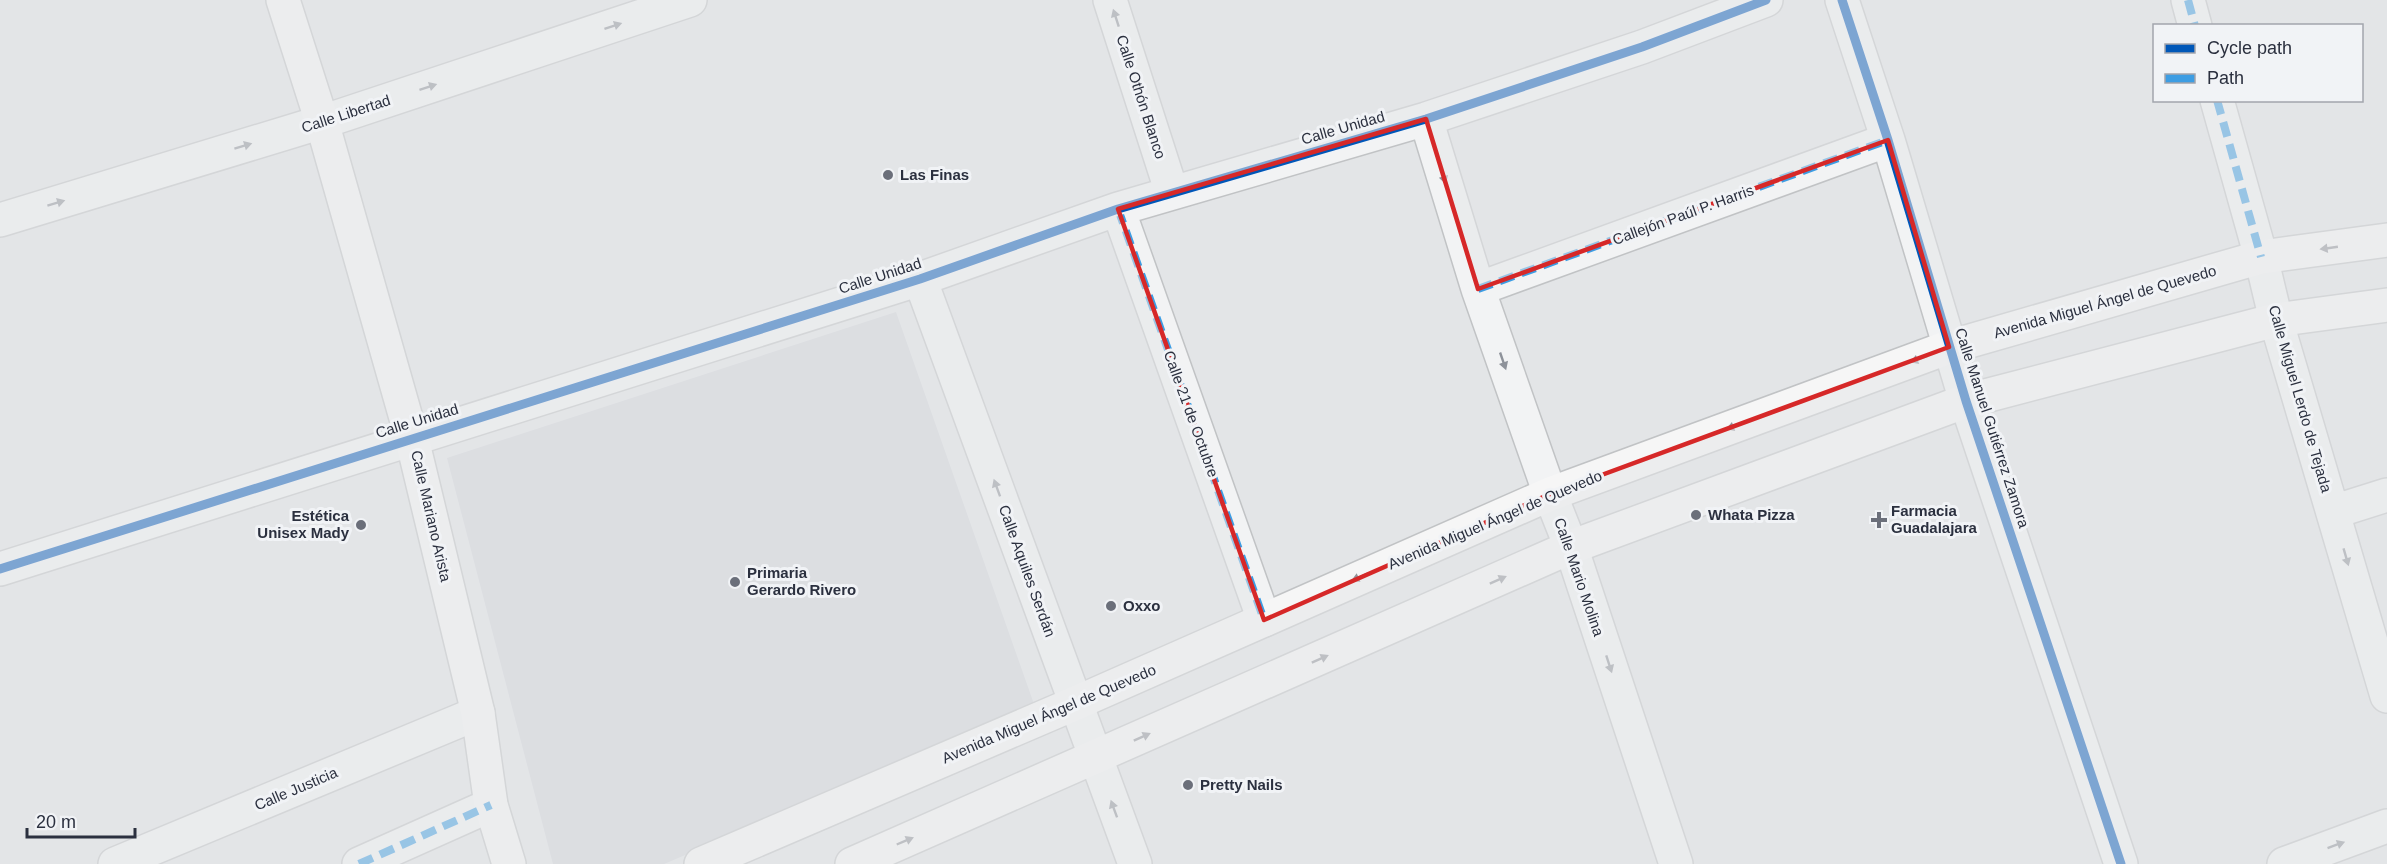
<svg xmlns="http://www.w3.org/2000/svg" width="2387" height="864" font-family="Helvetica,sans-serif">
<rect width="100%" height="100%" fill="#e3e5e7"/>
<!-- built -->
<path fill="#d2d4da" d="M 896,312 L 1035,707 L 664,864 L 553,864 L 447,458 Z"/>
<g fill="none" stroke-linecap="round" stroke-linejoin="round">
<!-- street casing -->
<g stroke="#c1c3c5" stroke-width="36">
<path id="street" d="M 1110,0 L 1172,193
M 1842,0 L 1888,140 L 1966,401 L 2121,864
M 2188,0 L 2195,26
M 2217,100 L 2261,257 L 2276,320 L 2387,696
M 1426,119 L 1478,289 L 1550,494 L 1571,547 L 1676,864
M 1118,209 L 1264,620
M 0,220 L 322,122 L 690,0
M 920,279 L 1135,864
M 1478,289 L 1888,140
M 2333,512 L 2387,495
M 0,569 L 920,279 L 1118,209 L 1426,119 L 1642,47 L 1766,0
M 115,864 L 478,713
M 359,864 L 491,805
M 2284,864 L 2387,826"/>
</g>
<!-- secondary casing -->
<g stroke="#c1c3c5" stroke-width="36">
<path id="secondary" d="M 283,0 L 322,122 L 412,439 L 478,713 L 491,805 L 509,864
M 701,864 L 1076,703 L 1550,494 L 1949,347 L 2261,257 L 2387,240
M 852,864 L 1571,547 L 1966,401 L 2276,320 L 2387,305"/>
</g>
<!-- street -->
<use href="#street" stroke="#f2f3f4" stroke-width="33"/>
<!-- secondary -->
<use href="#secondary" stroke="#f6f6f6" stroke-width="33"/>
<!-- quiet -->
<path stroke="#3d9de3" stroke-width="8" stroke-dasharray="15 8" stroke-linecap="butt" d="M 2188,0 L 2195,26
M 2217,100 L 2261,257
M 1118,209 L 1264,620
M 1478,289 L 1888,140
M 359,864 L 491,805"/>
<!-- cycleway casing -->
<g stroke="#f1f3f6" stroke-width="13">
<path id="cycleway" d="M 1842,0 L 1888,140 L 1966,401 L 2121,864
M 0,569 L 920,279 L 1118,209 L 1426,119 L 1642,47 L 1766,0"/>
</g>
<!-- cycleway -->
<use href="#cycleway" stroke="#0057b8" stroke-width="9"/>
</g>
<!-- one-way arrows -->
<defs><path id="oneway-solid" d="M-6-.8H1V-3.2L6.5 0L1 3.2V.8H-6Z" transform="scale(1.5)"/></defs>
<g fill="#8e929a">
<use href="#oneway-solid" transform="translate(1116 18) rotate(-108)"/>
<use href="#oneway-solid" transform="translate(613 26) rotate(-18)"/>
<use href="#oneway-solid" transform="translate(428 87) rotate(-18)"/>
<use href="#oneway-solid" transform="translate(243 146) rotate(-17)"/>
<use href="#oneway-solid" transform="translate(1443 175) rotate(73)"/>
<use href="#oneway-solid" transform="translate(56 203) rotate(-17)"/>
<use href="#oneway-solid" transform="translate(1503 361) rotate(71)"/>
<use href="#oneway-solid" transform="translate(997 488) rotate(-110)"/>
<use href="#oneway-solid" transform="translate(2346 557) rotate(74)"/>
<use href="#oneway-solid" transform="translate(1609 664) rotate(72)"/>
<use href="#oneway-solid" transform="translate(1114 809) rotate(-110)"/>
<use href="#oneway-solid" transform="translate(2336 845) rotate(-20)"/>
</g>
<g fill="#90939a">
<use href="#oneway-solid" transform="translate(2329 248) rotate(172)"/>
<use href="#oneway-solid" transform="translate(1919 359) rotate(160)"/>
<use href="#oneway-solid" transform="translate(1735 426) rotate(160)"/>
<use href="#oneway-solid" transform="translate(1360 577) rotate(156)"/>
<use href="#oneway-solid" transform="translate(1498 580) rotate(-24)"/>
<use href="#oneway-solid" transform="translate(1320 659) rotate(-24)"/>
<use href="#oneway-solid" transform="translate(1142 737) rotate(-24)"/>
<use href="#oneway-solid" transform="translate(905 841) rotate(-23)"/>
</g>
<!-- marked area -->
<path d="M0 0H2387V864H0ZM 1426,119 L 1478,289 L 1888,140 L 1949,347 L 1550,494 L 1264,620 L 1118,209 Z" fill="#e3e5e7" fill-opacity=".55" fill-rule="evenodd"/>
<path fill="none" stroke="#d62828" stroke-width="4.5" stroke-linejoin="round" d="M 1426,119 L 1478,289 L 1888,140 L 1949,347 L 1550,494 L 1264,620 L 1118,209 Z"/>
<!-- markers -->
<g fill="#6b6f7a" stroke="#f1f3f6" stroke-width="2">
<circle cx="888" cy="175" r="6"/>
<circle cx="1696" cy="515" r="6"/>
<path d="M1876 511h6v6h6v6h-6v6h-6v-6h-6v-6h6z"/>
<circle cx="361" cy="525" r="6"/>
<circle cx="735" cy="582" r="6"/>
<circle cx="1111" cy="606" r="6"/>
<circle cx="1188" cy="785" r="6"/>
</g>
<g text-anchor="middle" stroke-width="6" stroke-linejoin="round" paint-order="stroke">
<!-- street labels -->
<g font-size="15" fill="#2b303f" stroke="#f1f3f6">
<text transform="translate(1141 97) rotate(72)" y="5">Calle Othón Blanco</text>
<text transform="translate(346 114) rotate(-18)" y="5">Calle Libertad</text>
<text transform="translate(1343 128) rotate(-16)" y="5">Calle Unidad</text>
<text transform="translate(1683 215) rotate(-20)" y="5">Callejón Paúl P. Harris</text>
<text transform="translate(880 276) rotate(-18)" y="5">Calle Unidad</text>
<text transform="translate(2105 302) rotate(-16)" y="5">Avenida Miguel Ángel de Quevedo</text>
<text transform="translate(2300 399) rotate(74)" y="5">Calle Miguel Lerdo de Tejada</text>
<text transform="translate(1191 414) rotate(70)" y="5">Calle 21 de Octubre</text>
<text transform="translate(417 421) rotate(-17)" y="5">Calle Unidad</text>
<text transform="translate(1992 428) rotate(72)" y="5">Calle Manuel Gutiérrez Zamora</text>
<text transform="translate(431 516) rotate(77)" y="5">Calle Mariano Arista</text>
<text transform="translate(1495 520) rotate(-23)" y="5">Avenida Miguel Ángel de Quevedo</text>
<text transform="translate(1027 571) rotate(70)" y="5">Calle Aquiles Serdán</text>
<text transform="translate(1579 577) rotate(71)" y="5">Calle Mario Molina</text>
<text transform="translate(1049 714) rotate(-23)" y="5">Avenida Miguel Ángel de Quevedo</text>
<text transform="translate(296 789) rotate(-23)" y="5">Calle Justicia</text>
</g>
<!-- poi labels -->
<g font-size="15" font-weight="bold" fill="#2b303f" stroke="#f1f3f6" text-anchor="start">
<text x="900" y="180">Las Finas</text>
<text x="1891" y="516">Farmacia<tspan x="1891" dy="17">Guadalajara</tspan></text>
<text x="1708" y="520">Whata Pizza</text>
<text x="349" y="521" text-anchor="end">Estética<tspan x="349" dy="17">Unisex Mady</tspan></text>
<text x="747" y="578">Primaria<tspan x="747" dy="17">Gerardo Rivero</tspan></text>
<text x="1123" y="611">Oxxo</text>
<text x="1200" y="790">Pretty Nails</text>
</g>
</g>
<!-- legend -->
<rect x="2153" y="24" width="210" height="78" fill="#f1f3f6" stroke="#a2a5ad" stroke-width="1.5"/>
<rect x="2165" y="44" width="30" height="9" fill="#0057b8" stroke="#a2a5ad" stroke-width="1.5"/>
<text x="2207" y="54" font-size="18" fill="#2b303f">Cycle path</text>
<rect x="2165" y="74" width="30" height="9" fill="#3d9de3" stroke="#a2a5ad" stroke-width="1.5"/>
<text x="2207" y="84" font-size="18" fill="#2b303f">Path</text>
<!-- scale -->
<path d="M27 828v9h108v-9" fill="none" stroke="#2b303f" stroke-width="3"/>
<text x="36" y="828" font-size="18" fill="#2b303f" stroke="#f1f3f6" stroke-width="4.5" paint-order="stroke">20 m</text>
</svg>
